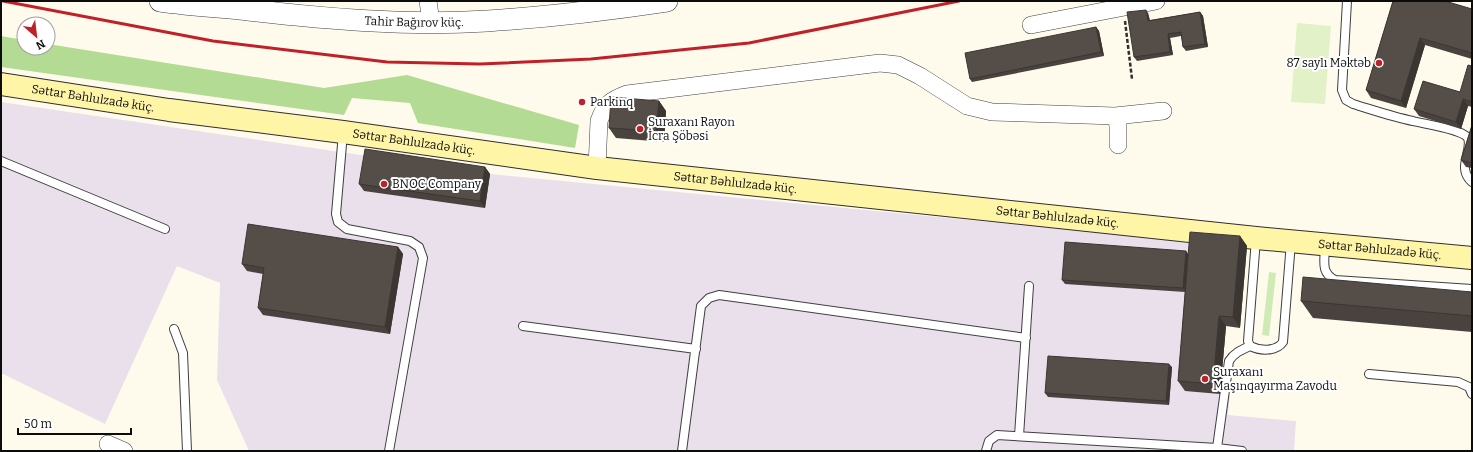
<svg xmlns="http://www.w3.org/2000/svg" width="1473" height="452" font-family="Bitter,serif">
<rect width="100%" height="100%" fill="#fffbec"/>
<!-- industrial -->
<path fill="#eae0ec" d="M 1,102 L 490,174 L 1198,242 L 1226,326 L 1220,394 L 1230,395 L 1228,415 L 1296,421 L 1294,451 L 249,451 L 217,380 L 220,283 L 177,266 L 105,424 L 1,373 Z"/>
<!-- green -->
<path fill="#d0eab5" d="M 1269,272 L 1276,273 L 1269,336 L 1262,335 Z"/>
<!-- forest -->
<path fill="#b4db93" d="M 1,36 L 24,40 L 24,48 L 48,48 L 48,44 L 324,88 L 407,75 L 579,125 L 575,148 L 418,123 L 410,103 L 352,98 L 344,115 L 1,67 Z"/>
<!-- pitch -->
<path fill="#e2f1c7" d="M 1297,23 L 1331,26 L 1325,104 L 1291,102 Z"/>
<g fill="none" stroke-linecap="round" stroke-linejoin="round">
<!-- service casing -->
<g stroke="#3f3f3f" stroke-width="10">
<path id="service" d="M 1347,1 L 1342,90 L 1346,100 L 1353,104 C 1373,110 1393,117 1413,121 C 1424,124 1462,129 1468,138 C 1473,151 1456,168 1472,182
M 343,133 L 336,214 L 338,222 L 347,229 L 410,241 L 419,247 L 423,258 L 389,451
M 1,161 L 165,229
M 1256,239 L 1248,341 L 1250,346 C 1260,351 1276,352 1283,342 L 1291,242
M 1325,245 C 1325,261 1320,272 1335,280 L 1472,289
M 523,326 L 696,349
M 174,329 L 183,353 L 187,451
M 1369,374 L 1458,382 L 1469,387 L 1472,394
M 1019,436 L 1029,286
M 1217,448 L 1229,361 C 1234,353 1241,350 1250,346
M 682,451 L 701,306 L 709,298 L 719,295 L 1026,338
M 986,451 L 989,441 L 997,435 L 1217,448 L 1242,451"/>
</g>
<!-- minor casing -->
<g stroke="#3f3f3f" stroke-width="18">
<path id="minor" d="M 428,1 L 431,22
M 1031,25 L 1156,1
M 1115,116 L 1118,125 L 1118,145
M 597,168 L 599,121 C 605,104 611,100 627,94 L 880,63 L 898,65 L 920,76 L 967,106 L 992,112 L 1115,116 L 1163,111
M 108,444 L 124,451"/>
</g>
<!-- tertiary casing -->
<g stroke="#3f3f3f" stroke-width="22">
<g id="tertiary">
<path id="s1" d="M 160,1 C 189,5 219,7 248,10 C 327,19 407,26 487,21 C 547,17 607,10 667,1"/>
</g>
</g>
<!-- secondary casing -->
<g stroke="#2e2e2e" stroke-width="24">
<g id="secondary">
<path id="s2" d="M 1,84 L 169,110 L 343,132 L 597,168 L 1256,238 L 1472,258"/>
</g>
</g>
<!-- path -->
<path stroke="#2e2e2e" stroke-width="2.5" stroke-dasharray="4 2" stroke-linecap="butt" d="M 1125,21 L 1132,79"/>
<!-- service -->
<use href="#service" stroke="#fff" stroke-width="8"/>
<!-- minor -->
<use href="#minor" stroke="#fff" stroke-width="17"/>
<!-- tertiary -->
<use href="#tertiary" stroke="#fff" stroke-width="21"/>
<!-- secondary -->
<use href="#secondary" stroke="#fff5a7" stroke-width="22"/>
<!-- rail -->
<path stroke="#c02128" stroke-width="3" d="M 3,1 L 213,41 L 387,62 L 480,64 L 591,59 L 749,43 L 959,1"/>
</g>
<!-- wall -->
<path fill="#49423e" d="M 1393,1 L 1472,9 L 1472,59 L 1425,45 L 1406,108 L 1371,98 L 1366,90 Z
M 1200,12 L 1203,16 L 1208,47 L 1186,51 L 1183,47 L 1181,36 L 1170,38 L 1173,55 L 1137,61 L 1134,57 L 1148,13 L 1150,20 Z
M 1096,27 L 1099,31 L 1104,56 L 972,82 L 970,79 Z
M 1472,66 L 1472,107 L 1468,106 L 1461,129 L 1419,116 L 1414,109 L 1460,92 Z
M 659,101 L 666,111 L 664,142 L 616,138 L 609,128 Z
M 1472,125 L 1472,168 L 1466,167 L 1461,160 Z
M 485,167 L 490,174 L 485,208 L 364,191 L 359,184 Z
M 1240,236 L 1247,246 L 1240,328 L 1226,326 L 1220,394 L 1185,391 L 1178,381 L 1185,292 L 1065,284 L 1062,280 L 1186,251 L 1188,254 Z
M 398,247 L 403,254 L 390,334 L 263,315 L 258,308 L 263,274 L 247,271 L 242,264 Z
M 1472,292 L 1472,332 L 1313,318 L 1301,301 Z
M 1172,367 L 1169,405 L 1048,397 L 1045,393 Z"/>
<!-- shaded-wall -->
<path fill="#3c3632" d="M 1146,10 L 1148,13 L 1150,24 L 1148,21 Z
M 1200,12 L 1203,16 L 1208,47 L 1205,44 Z
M 1096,27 L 1099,31 L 1104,56 L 1101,52 Z
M 1168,34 L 1170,38 L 1173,55 L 1170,52 Z
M 1420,38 L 1425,45 L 1406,108 L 1401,101 Z
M 1463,99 L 1468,106 L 1461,129 L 1456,122 Z
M 659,101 L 666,111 L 664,142 L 656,131 Z
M 485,167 L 490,174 L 485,208 L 480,201 Z
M 1240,236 L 1247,246 L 1240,328 L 1233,317 Z
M 398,247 L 403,254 L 390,334 L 385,327 Z
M 1186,251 L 1188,254 L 1186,292 L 1183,288 Z
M 1219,316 L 1226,326 L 1220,394 L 1213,384 Z
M 1169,364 L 1172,367 L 1169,405 L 1166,401 Z"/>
<!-- building -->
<path fill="#554d48" stroke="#3c3632" d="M 1393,1 L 1445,1 L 1472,9 L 1472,53 L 1420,38 L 1401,101 L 1366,90 Z
M 1146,10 L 1148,21 L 1200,12 L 1205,44 L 1183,47 L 1181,32 L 1168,34 L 1170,52 L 1134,57 L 1127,12 Z
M 1096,27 L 1101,52 L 970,79 L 965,53 Z
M 1468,65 L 1472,66 L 1472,102 L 1463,99 L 1456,122 L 1414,109 L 1423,81 L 1460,92 Z
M 611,97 L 659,101 L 656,131 L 609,128 Z
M 1472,125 L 1472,163 L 1461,160 Z
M 365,149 L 485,167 L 480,201 L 359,184 Z
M 248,224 L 398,247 L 385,327 L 258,308 L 264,268 L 242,264 Z
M 1190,232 L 1240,236 L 1233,317 L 1219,316 L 1213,384 L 1178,381 Z
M 1065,242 L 1186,251 L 1183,288 L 1062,280 Z
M 1303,277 L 1472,292 L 1472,316 L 1301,301 Z
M 1048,356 L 1169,364 L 1166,401 L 1045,393 Z"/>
<!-- markers -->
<g fill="#c02128" stroke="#fff" stroke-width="1.5">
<circle cx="1379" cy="63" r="4"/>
<circle cx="582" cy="102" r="4"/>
<circle cx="640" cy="129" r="4"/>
<circle cx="384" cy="184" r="4"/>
<circle cx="1205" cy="379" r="4"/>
</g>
<g text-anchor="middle" stroke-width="4" stroke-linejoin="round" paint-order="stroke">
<!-- street labels -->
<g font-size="12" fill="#0c0c0c" stroke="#fff">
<text dy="4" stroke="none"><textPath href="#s1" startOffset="255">Tahir Bağırov küç.</textPath></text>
<text dy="4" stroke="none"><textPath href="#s2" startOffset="93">Səttar Bəhlulzadə küç.</textPath></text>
<text dy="4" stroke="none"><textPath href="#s2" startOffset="417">Səttar Bəhlulzadə küç.</textPath></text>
<text dy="4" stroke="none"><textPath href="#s2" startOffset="741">Səttar Bəhlulzadə küç.</textPath></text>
<text dy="4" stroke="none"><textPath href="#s2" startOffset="1065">Səttar Bəhlulzadə küç.</textPath></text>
<text dy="4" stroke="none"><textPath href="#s2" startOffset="1389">Səttar Bəhlulzadə küç.</textPath></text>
</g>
<!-- poi labels -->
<g font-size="12" fill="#0c0c0c" stroke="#fff" text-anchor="start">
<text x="1371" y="67" text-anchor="end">87 saylı Məktəb</text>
<text x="590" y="106">Parkinq</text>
<text x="648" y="126">Suraxanı Rayon<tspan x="648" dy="14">İcra Şöbəsi</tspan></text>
<text x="392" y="188">BNOC Company</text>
<text x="1213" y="376">Suraxanı<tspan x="1213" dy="14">Maşınqayırma Zavodu</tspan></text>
</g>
</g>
<!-- border -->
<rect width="1473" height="452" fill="none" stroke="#0c0c0c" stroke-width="4"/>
<!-- north arrow -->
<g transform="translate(36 36) rotate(152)"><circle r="19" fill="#ffffff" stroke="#9e9e9e"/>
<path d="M0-3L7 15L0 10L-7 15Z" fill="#c02128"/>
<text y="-6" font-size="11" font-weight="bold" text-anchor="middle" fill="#0c0c0c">N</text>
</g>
<!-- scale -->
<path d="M18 428v6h113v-6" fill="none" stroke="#0c0c0c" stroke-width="2"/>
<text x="24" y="428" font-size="12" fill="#0c0c0c" stroke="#ffffff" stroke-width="3" paint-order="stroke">50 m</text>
</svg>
